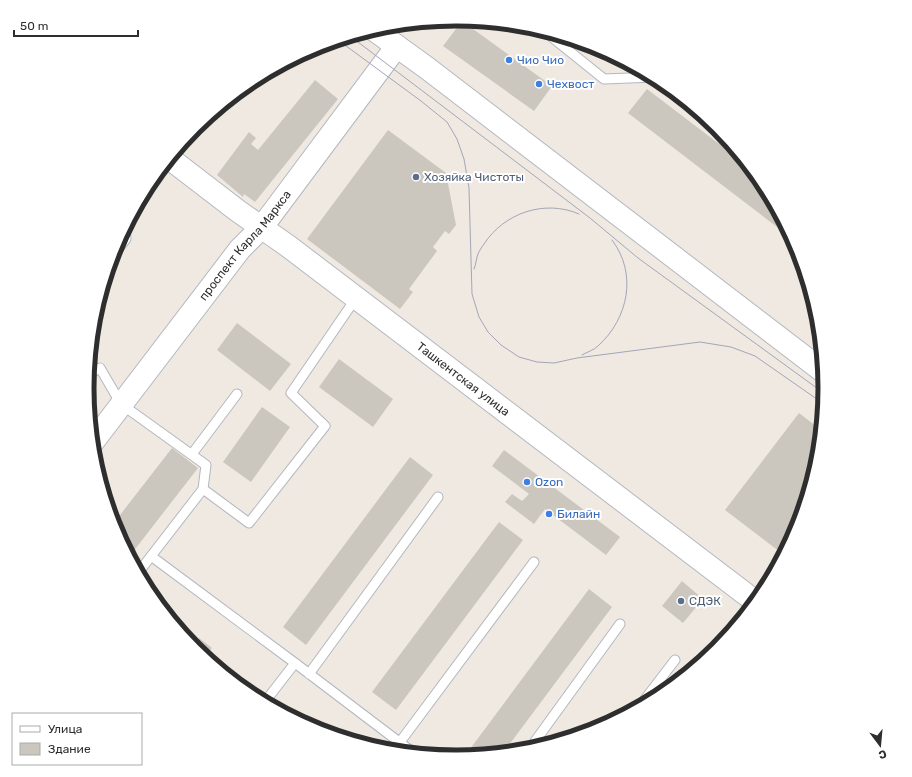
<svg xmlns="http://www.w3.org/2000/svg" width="912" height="777" font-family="Rubik,sans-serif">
<rect width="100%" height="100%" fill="#efe9e1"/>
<!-- building -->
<path fill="#cbc7bf" d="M 462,21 L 552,86 L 534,111 L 443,46 Z
M 315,80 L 338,99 L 255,202 L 244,194 L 243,197 L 217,175 L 249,132 L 256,138 L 251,144 L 258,150 Z
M 647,89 L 752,169 L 763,183 L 794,240 L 628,113 Z
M 388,130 L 446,173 L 456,225 L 449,234 L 445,231 L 433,247 L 437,251 L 409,289 L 413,292 L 400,309 L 307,239 Z
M 237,323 L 291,364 L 270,391 L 217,350 Z
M 339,359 L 393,399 L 373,427 L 319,387 Z
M 262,407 L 290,427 L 251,482 L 223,462 Z
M 799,413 L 821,430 L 818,461 L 797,530 L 784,555 L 725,510 Z
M 172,448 L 198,468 L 129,557 L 115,530 L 113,524 Z
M 504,450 L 620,537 L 606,555 L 545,509 L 534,524 L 505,502 L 512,494 L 522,501 L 529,494 L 492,466 Z
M 410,457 L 433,475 L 306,645 L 283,627 Z
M 499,522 L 523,540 L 396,710 L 372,692 Z
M 682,581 L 703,599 L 683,623 L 662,606 Z
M 589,589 L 612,607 L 503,753 L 464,757 Z
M 179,630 L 196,642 L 199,638 L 212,648 L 204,657 L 195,650 Z
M 692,664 L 696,667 L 680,681 L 679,680 Z
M 227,671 L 239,680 L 236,684 L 225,675 Z"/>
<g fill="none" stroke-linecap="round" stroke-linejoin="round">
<!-- service casing -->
<g stroke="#b4b7c1" stroke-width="11">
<path id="service" d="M 543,30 L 604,79 L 654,77
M 111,258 L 126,239 L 125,228
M 88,374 L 100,368 L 121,404 L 206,465 L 203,489 L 138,573
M 192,454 L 237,394
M 203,489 L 249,523 L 325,426 L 291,393 L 356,298
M 151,556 L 295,663 L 415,754
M 309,674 L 438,497
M 264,703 L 295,663
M 639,707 L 675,660
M 400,742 L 534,562
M 528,751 L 620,624"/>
</g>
<!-- secondary casing -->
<g stroke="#b4b7c1" stroke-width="24">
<g id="secondary">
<path d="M 373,29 L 427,68 L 824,372"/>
<path id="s1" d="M 169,158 L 238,211 L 288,246 L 756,602"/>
<path id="s2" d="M 92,443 L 240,249 L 262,227 L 397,46"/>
</g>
</g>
<!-- path -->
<path stroke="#c9c9c9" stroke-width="2.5" stroke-dasharray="3 2" stroke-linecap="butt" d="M 406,30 L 409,24"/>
<!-- service -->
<use href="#service" stroke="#fff" stroke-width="9"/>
<!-- secondary -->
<use href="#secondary" stroke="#fff" stroke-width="22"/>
<!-- tram -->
<path stroke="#a3a6b8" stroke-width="1" d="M 350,36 L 590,218 L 638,258 L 825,394
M 338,40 L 421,101 L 447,122 L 457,139 L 464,159 L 469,188 L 472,294 L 479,317 L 488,332 L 501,345 L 519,357 L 537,362 L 554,363 L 577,358 L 700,342 L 731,347 L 755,356 L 824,404
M 474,269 C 476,265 476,259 478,254 C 479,251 482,247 484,244 C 504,213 545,199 579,214
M 582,355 C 587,352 594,350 598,346 C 628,319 638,274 612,240"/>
</g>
<!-- markers -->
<g fill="#3f7fe0" stroke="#fff" stroke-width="1.5">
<circle cx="509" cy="60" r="4"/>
<circle cx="539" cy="84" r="4"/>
<circle cx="527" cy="482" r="4"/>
<circle cx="549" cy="514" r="4"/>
</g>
<g fill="#5c6f8a" stroke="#fff" stroke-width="1.5">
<circle cx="416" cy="177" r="4"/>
<circle cx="681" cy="601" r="4"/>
</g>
<g text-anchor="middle" stroke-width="4" stroke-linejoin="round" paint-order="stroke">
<!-- shop labels -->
<g font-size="12" fill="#366cbe" stroke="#fff" text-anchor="start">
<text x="517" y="64">Чио Чио</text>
<text x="547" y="88">Чехвост</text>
<text x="535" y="486">Ozon</text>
<text x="557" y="518">Билайн</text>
</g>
<!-- service labels -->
<g font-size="12" fill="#4e5e75" stroke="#fff" text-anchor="start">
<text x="424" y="181">Хозяйка Чистоты</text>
<text x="689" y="605">СДЭК</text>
</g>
<!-- street labels -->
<g font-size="12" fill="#2e2e2e" stroke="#fff">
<text dy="4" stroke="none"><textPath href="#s2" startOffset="250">проспект Карла Маркса</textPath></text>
<text dy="4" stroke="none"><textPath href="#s1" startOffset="368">Ташкентская улица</textPath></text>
</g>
</g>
<!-- crop -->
<path d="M0 0H912V777H0ZM94 388a362 362 0 1 1 724 0a362 362 0 1 1-724 0Z" fill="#fff" fill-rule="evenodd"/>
<path fill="none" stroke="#2e2e2e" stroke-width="5" d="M94 388a362 362 0 1 1 724 0a362 362 0 1 1-724 0Z"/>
<!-- legend -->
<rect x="12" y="713" width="130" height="52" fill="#ffffff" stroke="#ababab"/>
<rect x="20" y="726" width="20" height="6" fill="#ffffff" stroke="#ababab"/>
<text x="48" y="733" font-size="12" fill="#2e2e2e">Улица</text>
<rect x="20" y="743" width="20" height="12" fill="#cbc7bf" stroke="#ababab"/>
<text x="48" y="753" font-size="12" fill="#2e2e2e">Здание</text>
<!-- north arrow -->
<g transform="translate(880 745) rotate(164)" stroke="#ffffff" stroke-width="3" paint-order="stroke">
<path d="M0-3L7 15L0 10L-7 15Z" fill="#2e2e2e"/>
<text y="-6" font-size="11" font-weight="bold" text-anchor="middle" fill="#2e2e2e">С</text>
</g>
<!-- scale -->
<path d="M14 30v6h124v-6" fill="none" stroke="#2e2e2e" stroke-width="2"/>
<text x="20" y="30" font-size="12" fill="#2e2e2e" stroke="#ffffff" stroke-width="3" paint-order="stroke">50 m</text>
</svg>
